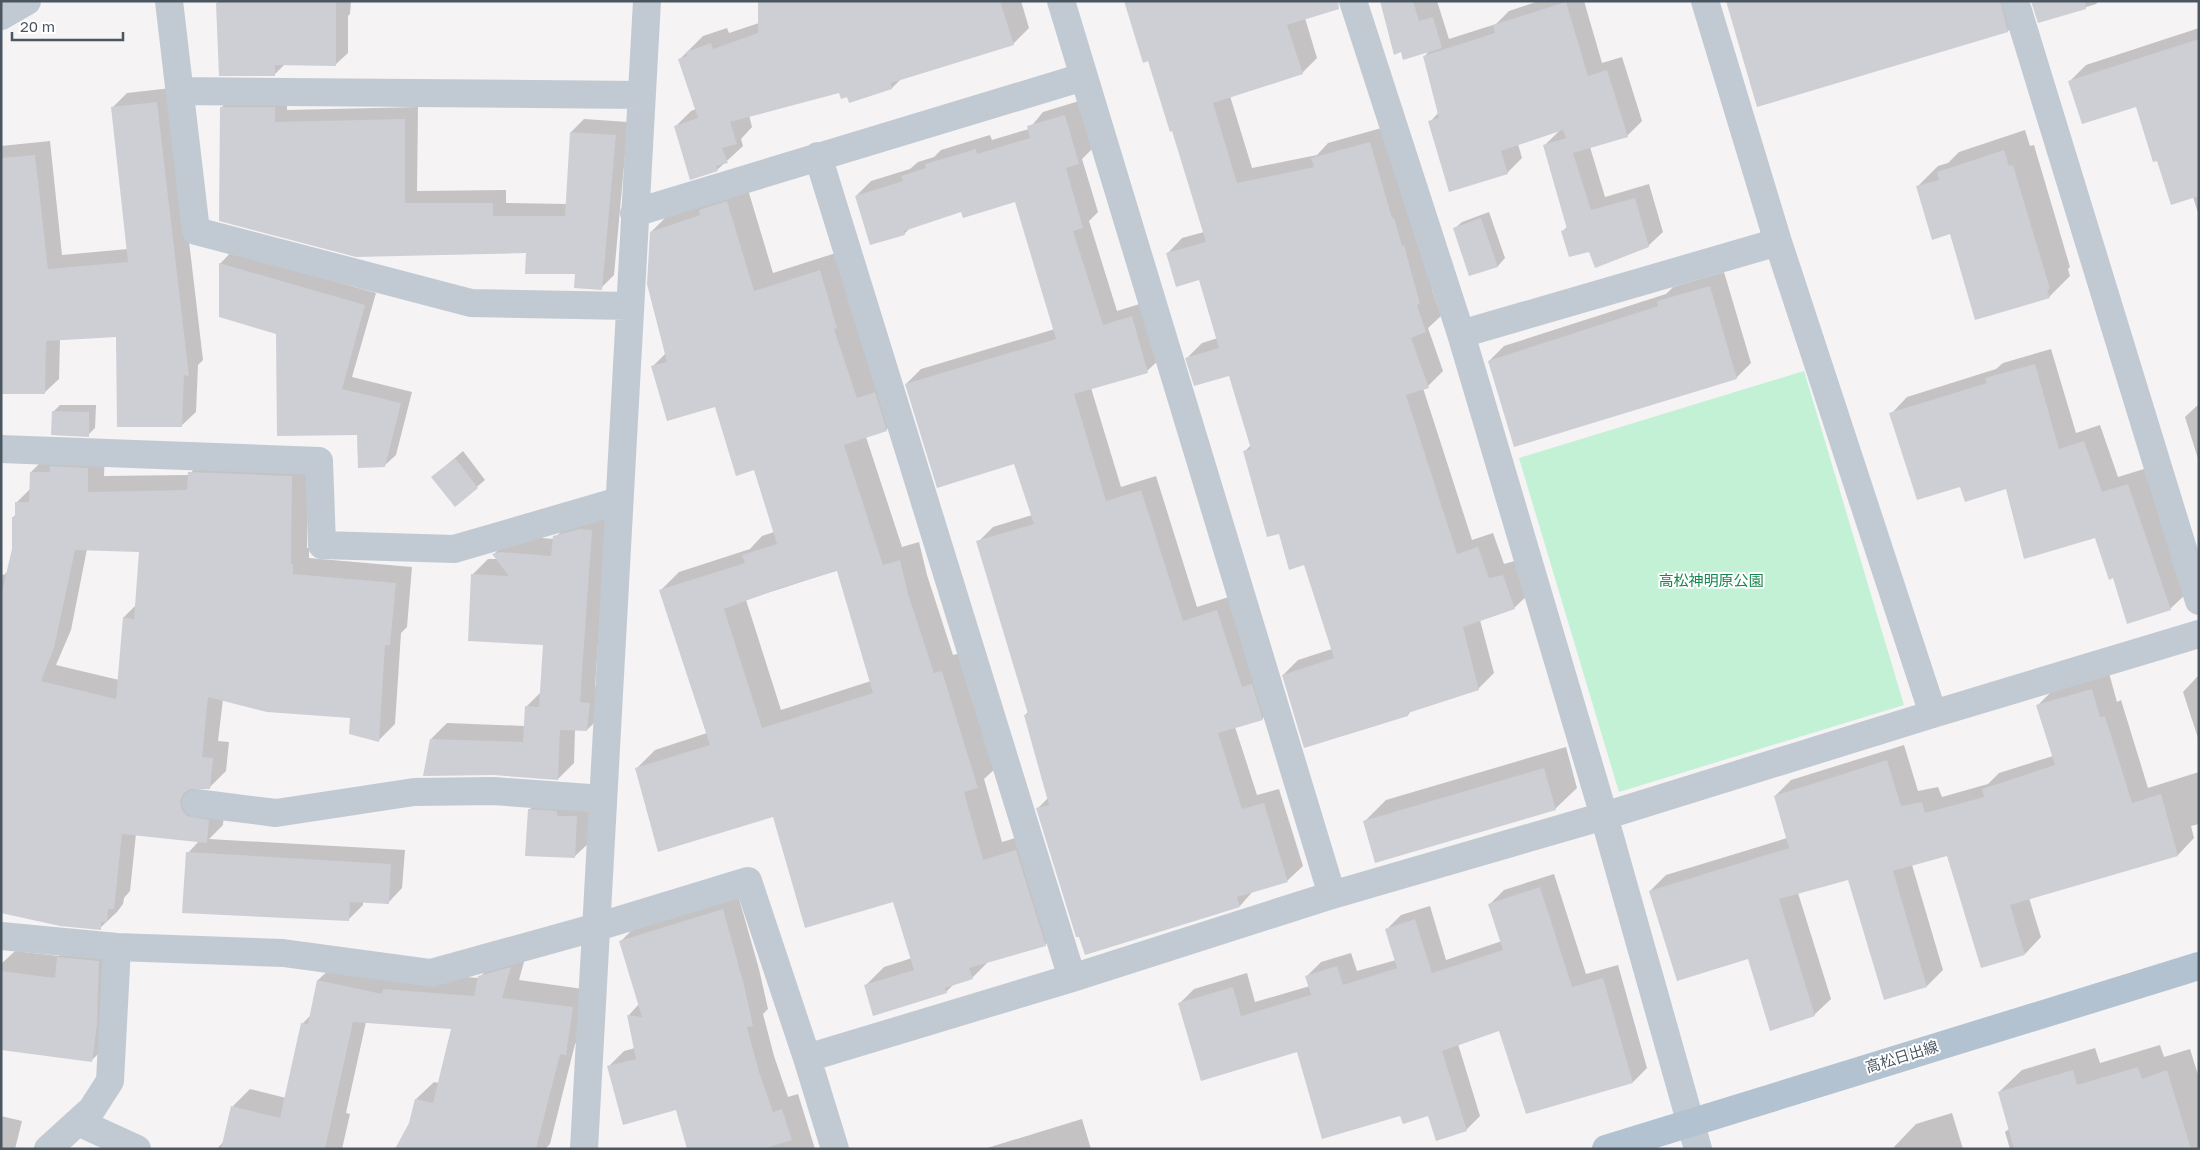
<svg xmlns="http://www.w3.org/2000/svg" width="2200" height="1150" font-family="'Golos Text','Noto Sans JP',sans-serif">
<rect width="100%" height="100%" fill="#f5f3f3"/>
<!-- green -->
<path fill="#c3f1d5" d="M 1804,371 L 1904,705 L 1619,792 L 1519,458 Z"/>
<!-- shadow -->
<path fill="#0003" fill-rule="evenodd" d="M 219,1 L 351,1 L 350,14 L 348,16 L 348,53 L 335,65 L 285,64 L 274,75 L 217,4 Z
M 759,1 L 1021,1 L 1029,28 L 1013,44 L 901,79 L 892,88 L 850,102 L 848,96 L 840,91 L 749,115 L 752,127 L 741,139 L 743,146 L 717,170 L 675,127 L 691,111 L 696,109 L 680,59 L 703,36 L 727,28 L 729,33 L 759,23 Z
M 1382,1 L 1437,1 L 1449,39 L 1496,24 L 1509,11 L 1539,1 L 1584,1 L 1602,63 L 1622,57 L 1642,121 L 1627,136 L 1590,147 L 1605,197 L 1649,184 L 1663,232 L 1648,246 L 1590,250 L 1563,231 L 1568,226 L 1544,146 L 1560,130 L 1518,144 L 1522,158 L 1507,173 L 1430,122 L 1439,112 L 1424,57 L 1430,50 Z
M 1727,1 L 2027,1 L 2029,9 L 2008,31 Z
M 2031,1 L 2099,1 L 2096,4 L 2039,22 Z
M 1305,18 L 1317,58 L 1302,73 L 1230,96 L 1252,168 L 1317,155 L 1328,143 L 1385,127 L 1435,287 L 1432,290 L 1441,316 L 1428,328 L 1443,371 L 1428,386 L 1423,388 L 1472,540 L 1493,533 L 1504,564 L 1518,560 L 1530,593 L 1514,608 L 1480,620 L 1494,673 L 1478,689 L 1411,711 L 1408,715 L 1283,675 L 1298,660 L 1332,649 L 1305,564 L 1279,533 L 1245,451 L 1251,445 L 1230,374 L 1187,358 L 1202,343 L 1218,338 L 1200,279 L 1167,254 L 1182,238 L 1204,232 L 1173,129 L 1149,59 Z
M 2199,28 L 2199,216 L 2193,197 L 2158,159 L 2137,106 L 2069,82 L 2086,65 Z
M 171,88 L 203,360 L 198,365 L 196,412 L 181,426 L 117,335 L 60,339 L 59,379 L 44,393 L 1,393 L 1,146 L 50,141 L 62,255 L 128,249 L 112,108 L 127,93 Z
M 234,94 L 287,95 L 287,110 L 418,107 L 417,191 L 506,190 L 506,203 L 567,204 L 571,132 L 584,119 L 628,122 L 614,275 L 601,288 L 576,273 L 527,252 L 356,255 L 221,108 Z
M 1079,101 L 1093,148 L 1082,159 L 1098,212 L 1089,221 L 1117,311 L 1146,302 L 1162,357 L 1147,371 L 1091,388 L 1121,487 L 1156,476 L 1197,607 L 1232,596 L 1277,704 L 1262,719 L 1235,727 L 1257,795 L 1279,789 L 1303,866 L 1288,880 L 1254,890 L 1240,906 L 1037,809 L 1048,798 L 1025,715 L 1029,711 L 978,542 L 993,527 L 1032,515 L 1015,463 L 906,384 L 921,369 L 1055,329 L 1016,200 L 962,210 L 910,228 L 904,234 L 856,196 L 871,181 L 910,169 L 918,162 L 934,157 L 941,150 L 990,135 L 992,140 L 1029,129 L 1043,112 Z
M 2025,130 L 2030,146 L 2034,145 L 2070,267 L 2068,269 L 2070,276 L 2049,297 L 1950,232 L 1918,186 L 1938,166 L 1948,163 L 1959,152 Z
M 746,183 L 773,273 L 839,252 L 905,411 L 886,430 L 866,437 L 902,547 L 919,542 L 927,575 L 953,655 L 961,653 L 996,768 L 984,779 L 1002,842 L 1035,832 L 1064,926 L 1045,945 L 989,961 L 972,978 L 954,984 L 946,992 L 865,986 L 884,967 L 912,958 L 894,901 L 774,815 L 636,769 L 655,750 L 707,733 L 660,591 L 679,572 L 750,549 L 762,536 L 774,532 L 755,468 L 715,405 L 652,367 L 666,353 L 651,232 L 670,213 ZM 838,570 L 871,681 L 781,710 L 746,600 Z
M 1489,212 L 1505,258 L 1498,266 L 1469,275 L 1454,229 L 1462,222 Z
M 231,252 L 376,293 L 352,377 L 412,392 L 396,455 L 384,466 L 220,264 Z
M 1724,272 L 1751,363 L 1736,378 L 1489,361 L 1504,346 L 1666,294 L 1673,287 Z
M 2051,349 L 2076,433 L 2100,425 L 2118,477 L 2144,469 L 2187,593 L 2170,609 L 2114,576 L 2096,536 L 2007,487 L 1961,485 L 1891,414 L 1907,397 L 1996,369 L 2003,363 Z
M 2199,404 L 2199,462 L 2185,417 Z
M 60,405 L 96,405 L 95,428 L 88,435 L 53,412 Z
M 463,451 L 485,480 L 455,505 L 433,477 Z
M 105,452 L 104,476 L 189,475 L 205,456 L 308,459 L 307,548 L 309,548 L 309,558 L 412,567 L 407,627 L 401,633 L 395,724 L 378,741 L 352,717 L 223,699 L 218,741 L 229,742 L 226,771 L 209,788 L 197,788 L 198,793 L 225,804 L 223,825 L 209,839 L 405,850 L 402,888 L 388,903 L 363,901 L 363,905 L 349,919 L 188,853 L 199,841 L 136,834 L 130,891 L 124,898 L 123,904 L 117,912 L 100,928 L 1,806 L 1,574 L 4,575 L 8,571 L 13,549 L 13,517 L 17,514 L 17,502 L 31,488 L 31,472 L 47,456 ZM 87,549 L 140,551 L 136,605 L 124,617 L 119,680 L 56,665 L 71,630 Z
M 607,514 L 595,687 L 605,687 L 603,714 L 587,730 L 575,729 L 574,763 L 558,779 L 431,739 L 447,723 L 525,726 L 526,707 L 542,691 L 544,643 L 472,575 L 488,559 L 497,559 L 494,554 L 509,539 L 518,536 L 554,539 L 571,521 Z
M 2109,673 L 2117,702 L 2121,700 L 2148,788 L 2199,772 L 2199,824 L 2191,826 L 2194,838 L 2178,855 L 2029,898 L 2041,937 L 2025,954 L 1948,854 L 1912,865 L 1943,970 L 1927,986 L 1885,999 L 1849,878 L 1798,893 L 1831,999 L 1814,1015 L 1748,957 L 1650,891 L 1666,875 L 1787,838 L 1775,796 L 1791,780 L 1904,745 L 1918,791 L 1938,787 L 1942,797 L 1988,784 L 1999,773 L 2053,756 L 2037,706 L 2054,689 Z
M 2197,677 L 2199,677 L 2199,741 L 2183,692 Z
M 1566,747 L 1577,788 L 1555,809 L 1365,821 L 1386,800 Z
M 543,795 L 591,802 L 590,842 L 575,856 L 529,810 Z
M 1554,874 L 1586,974 L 1618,965 L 1647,1068 L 1633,1082 L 1500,1030 L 1458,1044 L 1480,1116 L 1466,1130 L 1429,1114 L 1401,1114 L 1298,1051 L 1180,1003 L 1194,989 L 1247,973 L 1255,1002 L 1310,986 L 1307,976 L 1321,962 L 1351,953 L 1357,971 L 1396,960 L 1387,929 L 1401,915 L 1430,906 L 1446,960 L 1502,941 L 1490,904 L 1504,890 Z
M 738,895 L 759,969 L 768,1009 L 763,1014 L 774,1056 L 788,1097 L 798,1094 L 815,1149 L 689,1149 L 676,1108 L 609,1066 L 624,1051 L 635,1048 L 629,1015 L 639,1004 L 620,942 L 636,926 Z
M 78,938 L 118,942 L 112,1040 L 92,1060 L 1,1048 L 1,964 L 15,951 L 59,956 Z
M 527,951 L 519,980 L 590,990 L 583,1036 L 575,1044 L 550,1144 L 545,1149 L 484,1149 L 416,1099 L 434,1082 L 439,1083 L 452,1028 L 366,1022 L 346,1113 L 350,1114 L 342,1149 L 217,1149 L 224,1141 L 233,1106 L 250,1089 L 286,1098 L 303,1023 L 311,1015 L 318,980 L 336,963 L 401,972 L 479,978 L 497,959 Z
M 2160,1045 L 2164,1057 L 2190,1049 L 2199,1078 L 2199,1149 L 2010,1149 L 2005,1132 L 2010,1128 L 1999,1092 L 2022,1070 L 2095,1048 L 2100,1063 Z
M 1952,1113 L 1963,1149 L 1894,1149 L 1894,1147 L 1916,1124 Z
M 1,1116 L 22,1121 L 15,1149 L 1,1149 Z
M 1082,1119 L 1091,1149 L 984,1149 Z"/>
<!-- building -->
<path fill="#cdcfd5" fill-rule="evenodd" d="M 243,1 L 336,1 L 336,66 L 275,65 L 275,76 L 219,76 L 216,3 Z
M 758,1 L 1000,1 L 1014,45 L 891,83 L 892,89 L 849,103 L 847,97 L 841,99 L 839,93 L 730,122 L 737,144 L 722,148 L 728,163 L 716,166 L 718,171 L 690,180 L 674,126 L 698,118 L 678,59 L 687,56 L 686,52 L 711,43 L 713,49 L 758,33 Z
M 1124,1 L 1338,1 L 1339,9 L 1287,25 L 1303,74 L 1213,103 L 1237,183 L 1314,167 L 1311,158 L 1370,142 L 1392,218 L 1394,218 L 1402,246 L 1404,245 L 1420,304 L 1417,305 L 1426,332 L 1411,338 L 1429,388 L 1406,395 L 1457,554 L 1478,547 L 1489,578 L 1503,575 L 1515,609 L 1463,627 L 1479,690 L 1408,713 L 1408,716 L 1304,748 L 1282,675 L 1334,658 L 1304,565 L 1289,570 L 1279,534 L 1267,537 L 1243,451 L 1251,449 L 1229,376 L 1194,386 L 1185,358 L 1219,348 L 1199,280 L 1176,287 L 1166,253 L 1206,242 L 1172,131 L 1170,132 L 1148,61 L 1143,63 Z
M 1380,1 L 1413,1 L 1419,21 L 1433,17 L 1442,48 L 1403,60 L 1401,52 L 1394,55 Z
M 1726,1 L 2000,1 L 2008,32 L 1757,107 Z
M 2031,1 L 2085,1 L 2086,9 L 2038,23 Z
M 1566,2 L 1588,76 L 1607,70 L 1628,137 L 1573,153 L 1591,210 L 1635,198 L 1649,247 L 1595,268 L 1589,252 L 1569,257 L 1561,231 L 1567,229 L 1543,145 L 1566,138 L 1563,130 L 1501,151 L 1508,174 L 1449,192 L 1428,121 L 1439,118 L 1423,56 L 1495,33 L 1493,25 Z
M 2199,39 L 2199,196 L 2171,205 L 2157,161 L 2153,162 L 2136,107 L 2082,124 L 2068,81 Z
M 157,102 L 189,376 L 184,375 L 182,427 L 117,427 L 116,337 L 46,341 L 45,394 L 1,394 L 1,158 L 35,155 L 48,269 L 128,262 L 111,107 Z
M 220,107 L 275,107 L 275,122 L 405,119 L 405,203 L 493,203 L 493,216 L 565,216 L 570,132 L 616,135 L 602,290 L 574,288 L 575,274 L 525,274 L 526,253 L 356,257 L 219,221 Z
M 1065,115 L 1079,164 L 1066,168 L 1083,228 L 1073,231 L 1103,325 L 1132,316 L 1148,373 L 1074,394 L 1106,501 L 1141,490 L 1183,621 L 1217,610 L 1242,687 L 1252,684 L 1263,720 L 1218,733 L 1242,809 L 1264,803 L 1288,882 L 1237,897 L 1240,907 L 1085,955 L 1079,937 L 1076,937 L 1036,808 L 1049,805 L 1024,715 L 1028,714 L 976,541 L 1034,524 L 1014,464 L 937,488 L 905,384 L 1056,339 L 1015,202 L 963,218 L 961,212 L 904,231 L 905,235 L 870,245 L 855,196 L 903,181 L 901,176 L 926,168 L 925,164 L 976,149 L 977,154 L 1030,138 L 1027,126 Z
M 2004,150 L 2009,166 L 2013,165 L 2050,289 L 2047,290 L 2050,298 L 1975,320 L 1950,234 L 1932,240 L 1916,186 L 1939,180 L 1937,172 Z
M 727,201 L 754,291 L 820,270 L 837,328 L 834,329 L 857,398 L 875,392 L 887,431 L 844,445 L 883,565 L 900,560 L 908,594 L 934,673 L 942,671 L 978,788 L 964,792 L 983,860 L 1016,850 L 1046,946 L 969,968 L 973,979 L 945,988 L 947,993 L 873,1016 L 864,985 L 914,970 L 893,902 L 805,928 L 773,817 L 658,852 L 635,768 L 710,745 L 659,590 L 745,563 L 742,555 L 777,544 L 754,470 L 736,476 L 715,407 L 667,421 L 651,366 L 667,362 L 647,284 L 650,232 L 700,215 L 699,210 ZM 837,571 L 873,693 L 762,728 L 724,609 L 780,588 Z
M 1481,218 L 1498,267 L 1469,276 L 1453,228 Z
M 219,263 L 365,305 L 342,389 L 401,403 L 385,467 L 358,468 L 357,435 L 277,436 L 276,334 L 219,317 Z
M 1710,286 L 1737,379 L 1514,447 L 1488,361 L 1658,306 L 1657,301 Z
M 2035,364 L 2059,449 L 2084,441 L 2102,492 L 2128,484 L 2171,610 L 2127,624 L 2113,578 L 2109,580 L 2095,538 L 2024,559 L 2006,489 L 1965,502 L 1960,487 L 1917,500 L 1889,413 L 1987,383 L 1985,378 Z
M 52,411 L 89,412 L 89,437 L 51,435 Z
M 455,458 L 478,488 L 455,507 L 431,477 Z
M 50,466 L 88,468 L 88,492 L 187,490 L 188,472 L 292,476 L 291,564 L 293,564 L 293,574 L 396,583 L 390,645 L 385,645 L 379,742 L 349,734 L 350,718 L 267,712 L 208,697 L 202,757 L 213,758 L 210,789 L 190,789 L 183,794 L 180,802 L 182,810 L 187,816 L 209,820 L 207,843 L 122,834 L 114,909 L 108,909 L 107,922 L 101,922 L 101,930 L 60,926 L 1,913 L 1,596 L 12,549 L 12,517 L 15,517 L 15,502 L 29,502 L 30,472 L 50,472 ZM 75,550 L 139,552 L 134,619 L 123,617 L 116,699 L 41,681 L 54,648 Z
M 580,529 L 592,530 L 580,702 L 590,703 L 587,731 L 560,730 L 558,780 L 493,775 L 423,776 L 430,739 L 523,742 L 525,706 L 539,707 L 543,645 L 468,641 L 471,574 L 509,576 L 492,554 L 501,552 L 551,556 L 553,536 Z
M 2092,689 L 2100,717 L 2105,716 L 2132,803 L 2161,794 L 2178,856 L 2010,905 L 2025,955 L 1981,968 L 1947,856 L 1893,871 L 1927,987 L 1884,1000 L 1848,880 L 1779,899 L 1815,1016 L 1770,1031 L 1748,959 L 1677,981 L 1649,891 L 1789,848 L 1774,796 L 1887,760 L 1901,806 L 1922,802 L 1925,813 L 1984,797 L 1982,789 L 2055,765 L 2036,705 Z
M 1544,768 L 1556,810 L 1375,863 L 1363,821 Z
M 528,809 L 557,811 L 557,816 L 577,816 L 575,858 L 525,856 Z
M 186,852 L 391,864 L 389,904 L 350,902 L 349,921 L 182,913 Z
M 1540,887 L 1572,987 L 1603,978 L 1633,1083 L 1526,1114 L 1499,1031 L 1442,1051 L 1467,1131 L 1436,1141 L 1428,1116 L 1403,1124 L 1400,1116 L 1322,1139 L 1297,1052 L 1201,1081 L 1178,1003 L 1233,987 L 1241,1016 L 1311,995 L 1305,976 L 1337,966 L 1343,985 L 1397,968 L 1385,929 L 1415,919 L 1432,973 L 1503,950 L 1488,904 Z
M 723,909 L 744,985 L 753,1026 L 747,1027 L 759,1072 L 773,1112 L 782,1109 L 792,1140 L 763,1149 L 687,1149 L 676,1110 L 623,1125 L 607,1066 L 636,1059 L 627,1015 L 642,1017 L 619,941 Z
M 57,957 L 99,961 L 97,1025 L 92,1062 L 1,1050 L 1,971 L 55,978 Z
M 511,967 L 502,998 L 573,1007 L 566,1055 L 560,1054 L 536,1149 L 395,1149 L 409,1123 L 415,1099 L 433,1103 L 451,1029 L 353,1022 L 325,1149 L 221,1149 L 231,1106 L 280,1118 L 301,1023 L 308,1024 L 317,980 L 382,994 L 383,989 L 474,996 L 478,976 Z
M 2138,1067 L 2142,1079 L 2167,1070 L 2191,1149 L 2014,1149 L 1998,1092 L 2073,1070 L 2077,1085 Z"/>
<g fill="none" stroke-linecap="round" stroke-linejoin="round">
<!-- minor -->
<path stroke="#c1cad2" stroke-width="28" d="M 169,1 L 196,231 L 471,303 L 629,306
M 1061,1 L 1332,895
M 1353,1 L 1461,334 L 1604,816 L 1698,1149
M 1705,1 L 1778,242 L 1933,714
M 2015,1 L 2199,601
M 1,16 L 27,1
M 180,91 L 641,95
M 818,156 L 1072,978
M 634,213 L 1083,77
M 1461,334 L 1778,242
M 1,449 L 319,461 L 322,545 L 454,549 L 619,501
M 196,803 L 276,813 L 414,792 L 493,791 L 603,799
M 1,936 L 117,947 L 283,953 L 431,973 L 597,927 L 748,881 L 807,1058
M 78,1122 L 137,1149
M 48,1149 L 92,1109 L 110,1081 L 117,947
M 584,1149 L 647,1
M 835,1149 L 807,1058 L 1072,978 L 1332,895 L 1604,816 L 1933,714 L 2199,634"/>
<!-- major -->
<path stroke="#b3c2d1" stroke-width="28" d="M 1606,1149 L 2199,966"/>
</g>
<g text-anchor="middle" stroke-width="4" stroke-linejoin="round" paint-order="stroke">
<!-- park labels -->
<g font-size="15" fill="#17864f" stroke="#fff">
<text x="1711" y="586">高松神明原公園</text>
</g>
<!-- street labels -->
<g font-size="15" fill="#4a5661" stroke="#fff">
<text transform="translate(1902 1057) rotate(-17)" y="5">高松日出線</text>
</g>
</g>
<!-- border -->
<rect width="2200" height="1150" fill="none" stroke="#4a5661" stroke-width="5"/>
<!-- scale -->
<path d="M12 32v8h111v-8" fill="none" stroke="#4a5661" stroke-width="2.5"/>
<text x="20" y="32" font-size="15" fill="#4a5661" stroke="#ffffff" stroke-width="4" paint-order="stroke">20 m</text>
</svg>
